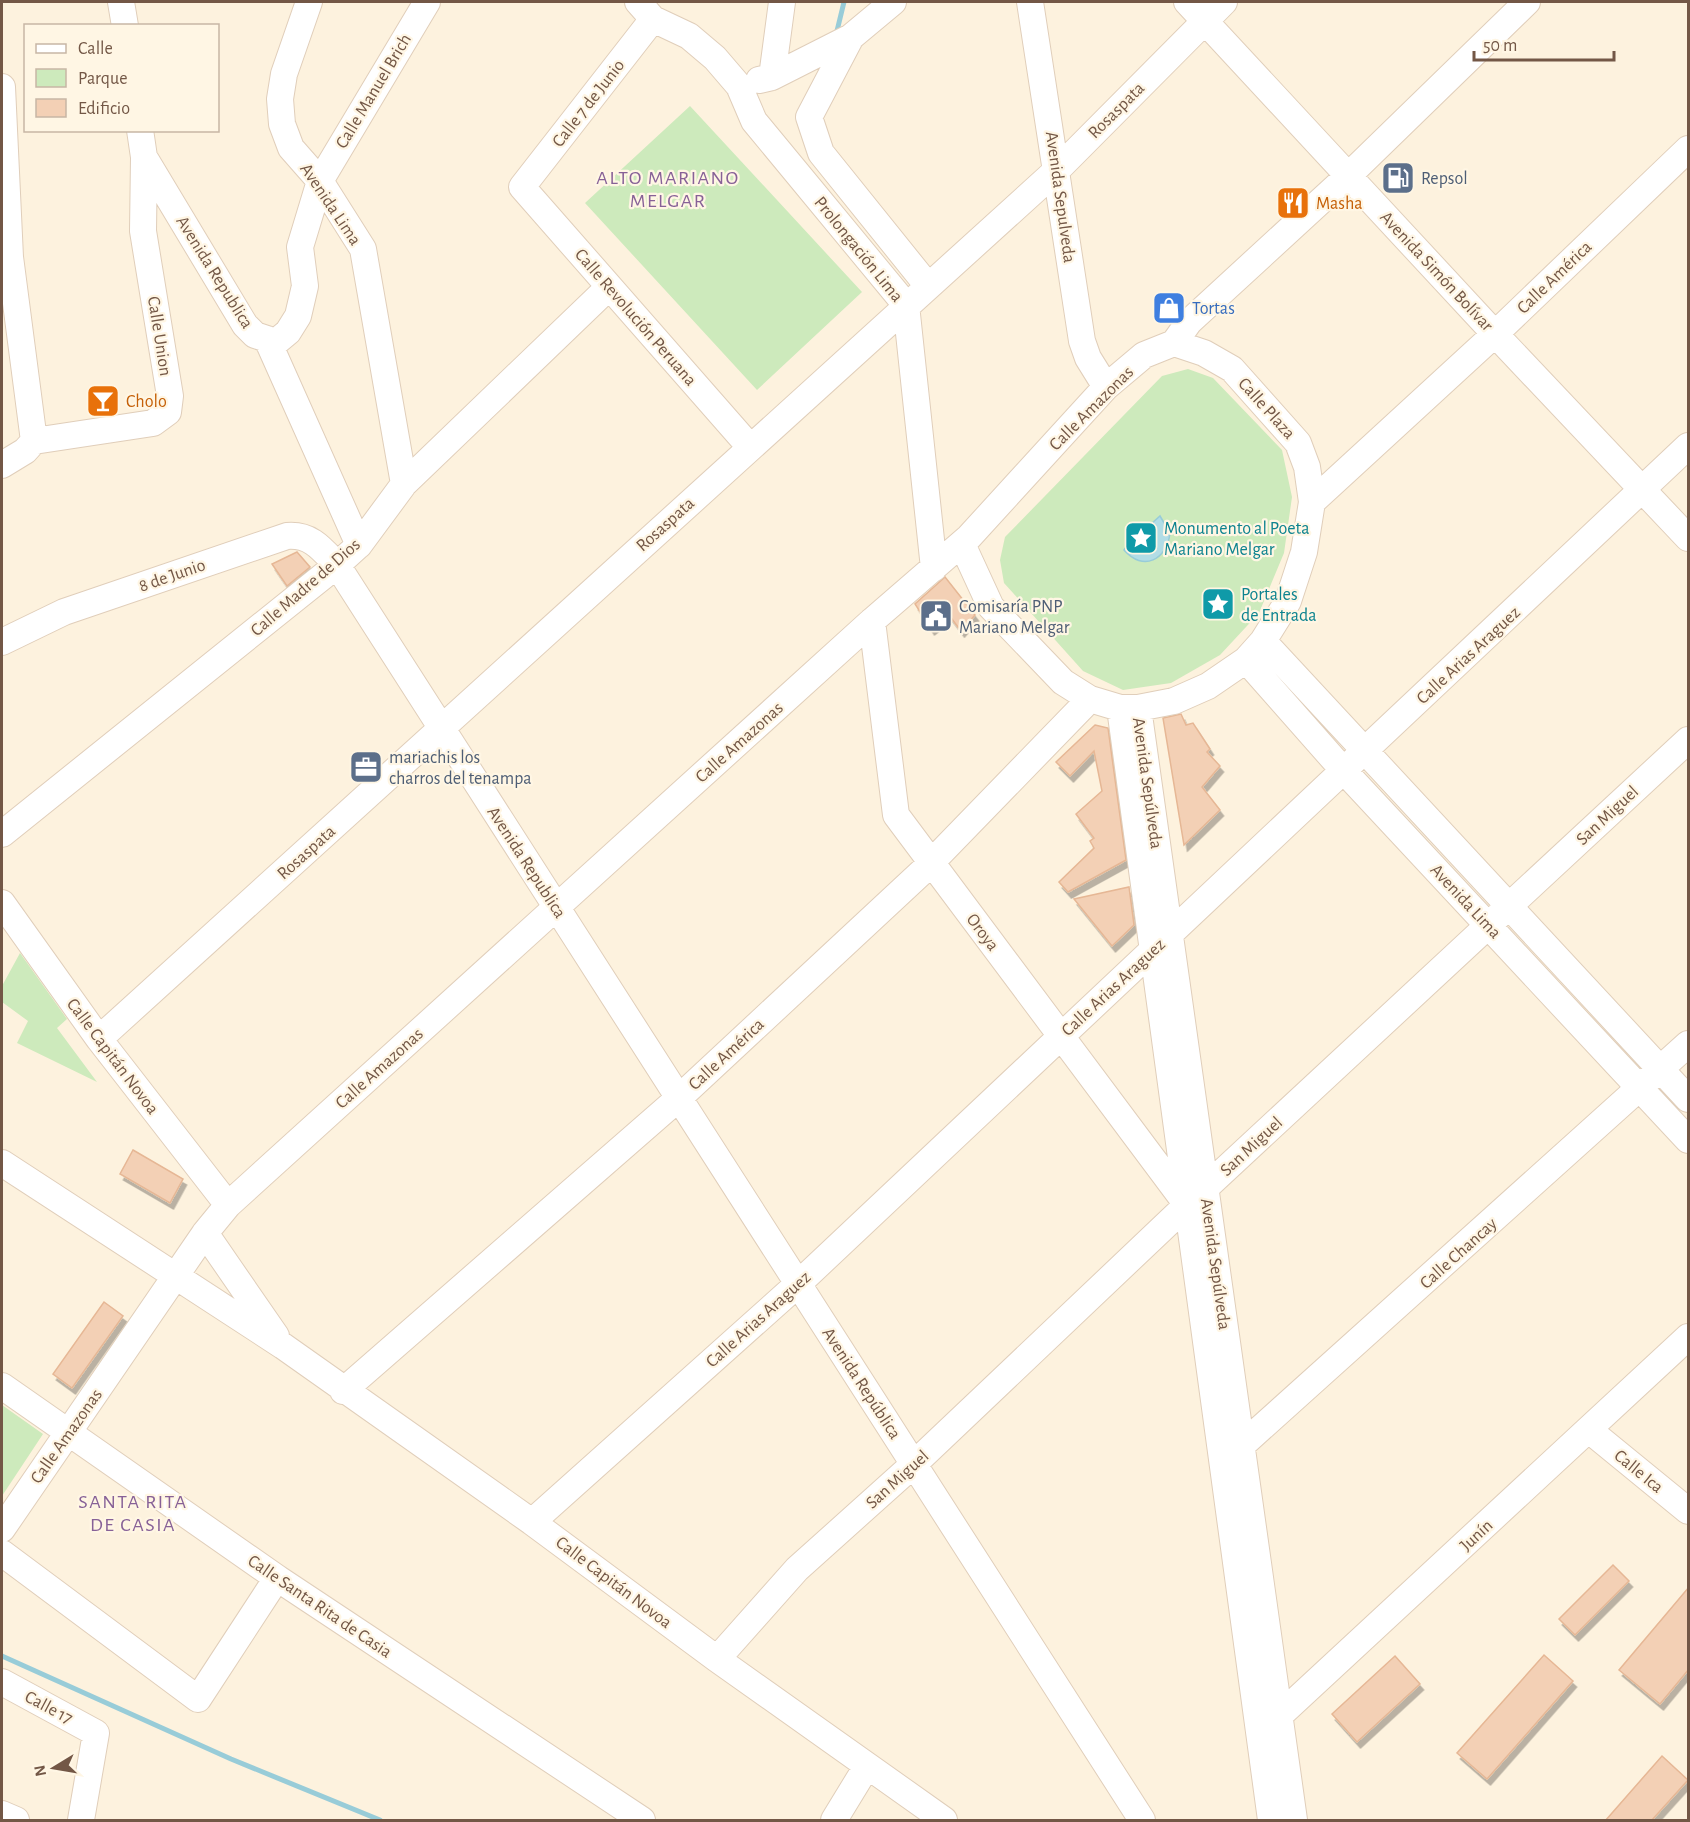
<svg xmlns="http://www.w3.org/2000/svg" width="1690" height="1822" font-family="'Alegreya Sans',sans-serif">
<defs>
<filter id="shadow"><feDropShadow dx="3.5" dy="6" stdDeviation="0" flood-color="#0004"/></filter>
</defs>
<rect width="100%" height="100%" fill="#fdf2de"/>
<!-- green -->
<path fill="#cdeabc" d="M 690,106 L 862,292 L 757,390 L 585,203 Z
M 1188,369 L 1213,378 L 1282,450 L 1292,497 L 1284,553 L 1259,613 L 1220,655 L 1171,683 L 1123,690 L 1083,671 L 1004,583 L 1000,560 L 1005,537 L 1162,376 Z
M 20,953 L 67,1019 L 57,1028 L 97,1082 L 17,1043 L 28,1021 L 2,1002 L 2,986 Z
M 2,1405 L 43,1434 L 2,1496 Z"/>
<!-- water -->
<path fill="#b2dde6" stroke="#98ccd8" stroke-width="1.5" d="M 1160,516 L 1170,533 C 1167,560 1143,572 1124,550 L 1132,539 L 1138,546 L 1147,546 L 1153,539 L 1154,527 L 1150,525 Z"/>
<g fill="none" stroke-linecap="round" stroke-linejoin="round">
<!-- stream -->
<path stroke="#98ccd8" stroke-width="5" d="M 836,35 L 844,2
M 2,1656 L 231,1759 L 380,1820"/>
</g>
<!-- building -->
<path fill="#f3d0b5" stroke="#e6b795" stroke-width="1.5" filter="url(#shadow)" d="M 297,552 L 310,567 L 287,586 L 272,564 Z
M 945,577 L 975,615 L 961,631 L 949,615 L 931,629 L 915,604 Z
M 1181,714 L 1186,725 L 1193,723 L 1210,749 L 1207,752 L 1220,766 L 1202,787 L 1220,810 L 1184,845 L 1163,718 Z
M 1095,725 L 1108,728 L 1126,860 L 1068,892 L 1059,882 L 1094,848 L 1090,841 L 1094,838 L 1076,814 L 1102,791 L 1094,751 L 1070,776 L 1056,762 Z
M 1129,887 L 1134,925 L 1112,946 L 1074,899 Z
M 133,1150 L 183,1179 L 170,1203 L 120,1174 Z
M 104,1302 L 123,1316 L 72,1388 L 53,1374 Z
M 1613,1565 L 1629,1581 L 1575,1635 L 1559,1619 Z
M 1689,1587 L 1689,1669 L 1660,1704 L 1619,1670 Z
M 1544,1655 L 1573,1681 L 1487,1779 L 1457,1753 Z
M 1395,1656 L 1420,1684 L 1357,1742 L 1332,1714 Z
M 1662,1756 L 1688,1780 L 1651,1821 L 1605,1821 Z"/>
<g fill="none" stroke-linecap="round" stroke-linejoin="round">
<!-- minor casing -->
<g stroke="#e0ceba" stroke-width="28">
<path id="minor" d="M 121,2 L 125,26
M 309,2 L 284,74 L 280,99 L 282,124 L 291,148 L 320,181 L 363,249 L 404,484
M 638,2 L 653,19 L 689,36 L 715,58 L 739,86 L 754,121 L 906,305 L 934,568
M 1030,2 L 1082,341 L 1088,358 L 1106,387
M 1187,2 L 1495,334 L 1688,538
M 653,19 L 522,187 L 750,447
M 851,37 L 809,117 L 821,153 L 928,286
M 772,77 L 851,37 L 893,2
M 759,80 L 772,77 L 782,2
M 2,87 L 10,257 L 34,441
M 140,130 L 144,157 L 245,325 L 255,335 L 276,342 L 288,332 L 298,316 L 305,286 L 300,247 L 320,181 L 427,2
M 267,339 L 359,545
M 34,441 L 153,423 L 168,412 L 170,396 L 143,231 L 144,158
M 2,465 L 25,451 L 34,441
M 1312,502 L 1495,334 L 1688,149
M 962,544 L 991,607 L 1063,682 L 1090,699 L 1120,708 L 1138,708 L 1174,701 L 1208,686 L 1246,660 L 1263,641 L 1288,601 L 1304,552 L 1312,502 L 1307,467 L 1298,443 L 1232,369 L 1204,353 L 1174,343
M 872,621 L 896,815 L 1185,1202
M 1263,641 L 1688,1099
M 2,642 L 64,612 L 287,536 C 311,534 322,549 337,565 L 1142,1820
M 1246,660 L 1344,771 L 1688,1140
M 1120,708 L 1271,1820
M 1138,708 L 1294,1820
M 2,834 L 337,565 L 359,545 L 404,484 L 609,287
M 2,903 L 99,1039 L 228,1205
M 99,1039 L 1058,169 L 1224,2
M 2,1163 L 283,1346 L 532,1522 L 717,1659 L 944,1820
M 205,1233 L 276,1336
M 2,1386 L 277,1578 L 642,1820
M 343,1391 L 680,1097 L 924,870 L 1090,699
M 1589,1430 L 1688,1511
M 1229,1448 L 1241,1446 L 1688,1044
M 532,1522 L 798,1284 L 1688,446
M 2,1529 L 205,1233 L 228,1205 L 872,621 L 969,537 L 1106,387 L 1144,355 L 1174,343 L 1189,322 L 1349,175 L 1527,2
M 2,1553 L 198,1699 L 277,1578
M 717,1659 L 797,1569 L 914,1464 L 1187,1205 L 1688,740
M 2,1682 L 96,1733 L 81,1820
M 1268,1718 L 1279,1716 L 1688,1337
M 2,1814 L 16,1820
M 834,1820 L 867,1766"/>
</g>
<!-- minor -->
<use href="#minor" stroke="#fff" stroke-width="26"/>
</g>
<!-- icons -->
<defs>
<g id="fuel-square" transform="scale(1.725)"><rect x="-9" y="-9" width="18" height="18" rx="4" fill="#5c6f8a" stroke="#fff6e4"/><path d="M-5.5-6h7V0h2V4h1.3V-2.5L3-4.5l.8-.8L6-3V5H2.5V1h-1V6h-7ZM-4.2-4.7v3.2H.2V-4.7Z" fill="#fff"/></g>
<g id="restaurant-square" transform="scale(1.725)"><rect x="-9" y="-9" width="18" height="18" rx="4" fill="#e8710a" stroke="#fff6e4"/><path d="M-5-6h1v4h1v-4h1v4h1v-4h1v5L-1.5 .5V6h-2V.5L-5-1ZM5-6V6H3V1.5H1.5Q1.5-4 5-6Z" fill="#fff"/></g>
<g id="shop-square" transform="scale(1.725)"><rect x="-9" y="-9" width="18" height="18" rx="4" fill="#3f7fe0" stroke="#fff6e4"/><path d="M-5-2.5h2.3a2.7 3.5 0 0 1 5.4 0H5L5.5 6h-11ZM-1.5-2.5h3a1.5 2.3 0 0 0-3 0Z" fill="#fff"/></g>
<g id="bar-square" transform="scale(1.725)"><rect x="-9" y="-9" width="18" height="18" rx="4" fill="#e8710a" stroke="#fff6e4"/><path d="M-6-5H6L.8 .8V4.5H3.5V6h-7V4.5H-.8V.8Z" fill="#fff"/></g>
<g id="sight-square" transform="scale(1.725)"><rect x="-9" y="-9" width="18" height="18" rx="4" fill="#0f9aa8" stroke="#fff6e4"/><path d="M0-6L1.8-2.2L6-1.7L2.9 1.2L3.7 5.4L0 3.3L-3.7 5.4L-2.9 1.2L-6-1.7L-1.8-2.2Z" fill="#fff"/></g>
<g id="civic-square" transform="scale(1.725)"><rect x="-9" y="-9" width="18" height="18" rx="4" fill="#5c6f8a" stroke="#fff6e4"/><path d="M-.6-6.5H3V-4.5H.6V-3L4-1V1h2V6H-6V1h2V-1L-.6-3ZM-1.2 2.5V6h2.4V2.5Z" fill="#fff"/></g>
<g id="office-square" transform="scale(1.725)"><rect x="-9" y="-9" width="18" height="18" rx="4" fill="#5c6f8a" stroke="#fff6e4"/><path d="M-6-3h4V-5.5h4V-3h4V5H-6ZM-1-4.5V-3h2v-1.5ZM-6 0V1H6V0Z" fill="#fff"/></g>
</defs>
<g fill-rule="evenodd">
<use href="#fuel-square" x="1398" y="178"/>
<use href="#restaurant-square" x="1293" y="203"/>
<use href="#shop-square" x="1169" y="308"/>
<use href="#bar-square" x="103" y="401"/>
<use href="#sight-square" x="1141" y="538"/>
<use href="#sight-square" x="1218" y="604"/>
<use href="#civic-square" x="936" y="616"/>
<use href="#office-square" x="366" y="767"/>
</g>
<g text-anchor="middle" stroke-width="4.5" stroke-linejoin="round" paint-order="stroke">
<!-- street labels -->
<g font-size="18" fill="#735746" stroke="#fff6e4">
<text transform="translate(373 91) rotate(-59)" y="6">Calle Manuel Brich</text>
<text transform="translate(588 103) rotate(-52)" y="6">Calle 7 de Junio</text>
<text transform="translate(1116 110) rotate(-45)" y="6">Rosaspata</text>
<text transform="translate(1061 197) rotate(82)" y="6">Avenida Sepulveda</text>
<text transform="translate(331 204) rotate(56)" y="6">Avenida Lima</text>
<text transform="translate(859 249) rotate(51)" y="6">Prolongación Lima</text>
<text transform="translate(1437 271) rotate(47)" y="6">Avenida Simón Bolívar</text>
<text transform="translate(215 272) rotate(58)" y="6">Avenida Republica</text>
<text transform="translate(1554 277) rotate(-44)" y="6">Calle América</text>
<text transform="translate(636 317) rotate(49)" y="6">Calle Revolución Peruana</text>
<text transform="translate(160 336) rotate(81)" y="6">Calle Union</text>
<text transform="translate(1091 408) rotate(-45)" y="6">Calle Amazonas</text>
<text transform="translate(1267 408) rotate(48)" y="6">Calle Plaza</text>
<text transform="translate(665 524) rotate(-42)" y="6">Rosaspata</text>
<text transform="translate(172 575) rotate(-19)" y="6">8 de Junio</text>
<text transform="translate(305 587) rotate(-41)" y="6">Calle Madre de Dios</text>
<text transform="translate(1468 655) rotate(-43)" y="6">Calle Arias Araguez</text>
<text transform="translate(739 742) rotate(-42)" y="6">Calle Amazonas</text>
<text transform="translate(1148 783) rotate(82)" y="6">Avenida Sepúlveda</text>
<text transform="translate(1607 815) rotate(-43)" y="6">San Miguel</text>
<text transform="translate(306 852) rotate(-42)" y="6">Rosaspata</text>
<text transform="translate(527 862) rotate(57)" y="6">Avenida Republica</text>
<text transform="translate(1466 901) rotate(47)" y="6">Avenida Lima</text>
<text transform="translate(983 932) rotate(53)" y="6">Oroya</text>
<text transform="translate(1113 987) rotate(-43)" y="6">Calle Arias Araguez</text>
<text transform="translate(726 1054) rotate(-43)" y="6">Calle América</text>
<text transform="translate(113 1056) rotate(53)" y="6">Calle Capitán Novoa</text>
<text transform="translate(379 1068) rotate(-42)" y="6">Calle Amazonas</text>
<text transform="translate(1251 1146) rotate(-43)" y="6">San Miguel</text>
<text transform="translate(1458 1253) rotate(-42)" y="6">Calle Chancay</text>
<text transform="translate(1216 1264) rotate(82)" y="6">Avenida Sepúlveda</text>
<text transform="translate(758 1319) rotate(-42)" y="6">Calle Arias Araguez</text>
<text transform="translate(862 1383) rotate(57)" y="6">Avenida República</text>
<text transform="translate(66 1436) rotate(-55)" y="6">Calle Amazonas</text>
<text transform="translate(1639 1471) rotate(39)" y="6">Calle Ica</text>
<text transform="translate(897 1479) rotate(-42)" y="6">San Miguel</text>
<text transform="translate(1476 1535) rotate(-43)" y="6">Junín</text>
<text transform="translate(614 1582) rotate(37)" y="6">Calle Capitán Novoa</text>
<text transform="translate(320 1606) rotate(34)" y="6">Calle Santa Rita de Casia</text>
<text transform="translate(49 1707) rotate(28)" y="6">Calle 17</text>
</g>
<!-- service labels -->
<g font-size="18" fill="#4e5e75" stroke="#fff6e4" text-anchor="start">
<text x="1421" y="184">Repsol</text>
<text x="959" y="612">Comisaría PNP<tspan x="959" dy="21">Mariano Melgar</tspan></text>
<text x="389" y="763">mariachis los<tspan x="389" dy="21">charros del tenampa</tspan></text>
</g>
<!-- food labels -->
<g font-size="18" fill="#c56008" stroke="#fff6e4" text-anchor="start">
<text x="1316" y="209">Masha</text>
<text x="126" y="407">Cholo</text>
</g>
<!-- shop labels -->
<g font-size="18" fill="#366cbe" stroke="#fff6e4" text-anchor="start">
<text x="1192" y="314">Tortas</text>
</g>
<!-- culture labels -->
<g font-size="18" fill="#0d838f" stroke="#fff6e4" text-anchor="start">
<text x="1164" y="534">Monumento al Poeta<tspan x="1164" dy="21">Mariano Melgar</tspan></text>
<text x="1241" y="600">Portales<tspan x="1241" dy="21">de Entrada</tspan></text>
</g>
<!-- neighbourhood labels -->
<g font-size="20" letter-spacing="1.5" fill="#876197" stroke="#fff6e4">
<text x="668" y="184">ALTO MARIANO<tspan x="668" dy="23">MELGAR</tspan></text>
<text x="133" y="1508">SANTA RITA<tspan x="133" dy="23">DE CASIA</tspan></text>
</g>
</g>
<!-- border -->
<rect width="1690" height="1822" fill="none" stroke="#735746" stroke-width="6"/>
<!-- legend -->
<rect x="24" y="24" width="195" height="108" fill="#fff6e4" stroke="#c7b6a5" stroke-width="1.5"/>
<rect x="36" y="44" width="30" height="9" fill="#ffffff" stroke="#c7b6a5" stroke-width="1.5"/>
<text x="78" y="54" font-size="18" fill="#735746">Calle</text>
<rect x="36" y="69" width="30" height="18" fill="#cdeabc" stroke="#c7b6a5" stroke-width="1.5"/>
<text x="78" y="84" font-size="18" fill="#735746">Parque</text>
<rect x="36" y="99" width="30" height="18" fill="#f3d0b5" stroke="#c7b6a5" stroke-width="1.5"/>
<text x="78" y="114" font-size="18" fill="#735746">Edificio</text>
<!-- north arrow -->
<g transform="translate(54 1768) rotate(259)" stroke="#fff6e4" stroke-width="4.5" paint-order="stroke">
<path d="M0-4.5L10 22L0 15L-10 22Z" fill="#735746"/>
<text y="-9" font-size="16" font-weight="bold" text-anchor="middle" fill="#735746">N</text>
</g>
<!-- scale -->
<path d="M1474 51v9h140v-9" fill="none" stroke="#735746" stroke-width="3"/>
<text x="1483" y="51" font-size="18" fill="#735746" stroke="#fff6e4" stroke-width="4.5" paint-order="stroke">50 m</text>
</svg>
